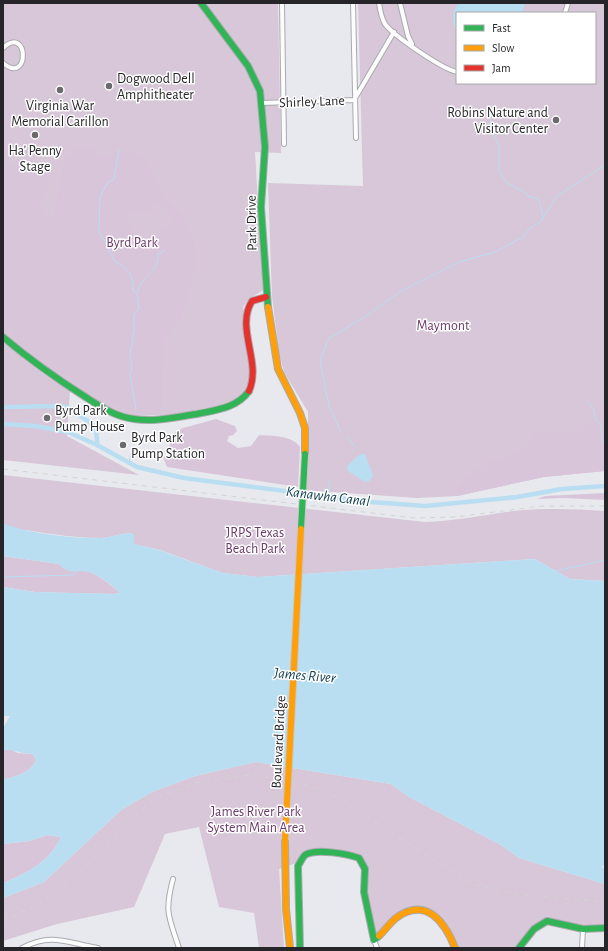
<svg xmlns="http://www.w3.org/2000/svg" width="608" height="951" font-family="'Alegreya Sans',sans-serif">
<rect width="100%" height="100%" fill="#e8e9ee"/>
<!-- green -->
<path fill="#d7c7d8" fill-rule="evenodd" d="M 5,3 L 278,3 L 281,153 L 255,152 L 263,290 L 248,300 L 243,307 L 251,366 L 249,382 L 243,393 L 231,403 L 223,405 L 170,415 L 128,416 L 112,409 L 47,369 L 3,332 L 3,5 Z
M 358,3 L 605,3 L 605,471 L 544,477 L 457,496 L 417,498 L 303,490 L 308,446 L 308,412 L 284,372 L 279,353 L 272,296 L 268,183 L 363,186 ZM 457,13 L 595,13 L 595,83 L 457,83 Z
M 3,342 L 42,373 L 70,391 L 67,436 L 139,475 L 3,460 Z
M 3,475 L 425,522 C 456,521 483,515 513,511 C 544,508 574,509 605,511 L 605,581 L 570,579 L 535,559 L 258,577 L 223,573 L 160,550 L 134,544 L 133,534 C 120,532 113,538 100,538 C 70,538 41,532 11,528 L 3,524 Z
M 256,762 L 391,784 L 409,797 L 501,845 L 519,858 L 605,884 L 605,928 L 583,929 L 551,921 L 541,924 L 519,948 L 455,948 L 449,931 L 427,912 L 407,913 L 374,940 L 365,873 L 357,856 L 315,853 L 299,862 L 279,869 L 284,948 L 259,948 L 254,913 L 219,907 L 199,827 L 165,834 L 134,907 L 57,924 L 3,941 L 3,898 L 44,882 L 121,810 L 152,792 L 195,776 Z"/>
<!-- forest -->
<path fill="#d9c5da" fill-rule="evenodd" d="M 82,146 L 93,148 L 96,155 C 113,156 129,149 145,155 L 152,175 L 164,195 L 183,214 L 194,242 L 196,264 L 188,298 L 181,319 L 171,330 L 165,342 L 162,377 L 162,405 L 159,411 L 151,414 L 134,413 L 103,398 L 64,376 L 24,348 L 3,323 L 3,168 L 21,160 L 37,161 C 55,180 49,183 40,204 L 46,213 L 54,218 L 65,156 ZM 155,202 C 164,203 169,212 173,218 L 171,222 C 160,231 149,243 135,238 L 127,219 L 128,213 L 146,215 L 153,208 Z
M 605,412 L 605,471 L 544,477 L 457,496 L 454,492 C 461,479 476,469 489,463 C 504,456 528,453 532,434 L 541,430 L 569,434 L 575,431 L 580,425 L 592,422 L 593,419 Z
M 216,419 L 235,426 L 237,431 L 233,435 L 229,436 L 227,441 L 238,448 L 251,446 L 259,435 C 272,436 292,435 300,447 L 298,487 L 167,467 L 163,457 L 175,454 L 169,449 L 171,435 L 183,428 Z
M 605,493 L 605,500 L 563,498 L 537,499 L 545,496 Z
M 3,556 L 59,564 C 72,577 79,567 92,573 C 101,577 113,586 120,593 L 113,594 L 35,592 L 3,587 Z
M 9,749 L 18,753 L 33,754 L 36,760 C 31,773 16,776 3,780 L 3,750 Z
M 47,835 L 61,837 C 50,862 27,873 3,883 L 3,844 L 30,841 Z"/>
<!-- water -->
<path fill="#b9def1" d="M 459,3 L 525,3 L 522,13 L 457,13 L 457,33 C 452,23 451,11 459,3 Z
M 365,454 L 373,475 L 370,481 L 365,482 L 348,471 L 347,466 L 359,455 Z
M 3,523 C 24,533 76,539 100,538 C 113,538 120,532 134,534 L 134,544 L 159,550 L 223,573 L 258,577 L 535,559 L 570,579 L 605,581 L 605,864 L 602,867 L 605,869 L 605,884 L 519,858 L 501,845 L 409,797 L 391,784 L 256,762 L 195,776 L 152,792 L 121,810 L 44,882 L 3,898 L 3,883 C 27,873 50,862 61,837 L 47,835 L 30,841 L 3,844 L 3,780 C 16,776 31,773 36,760 L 32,754 C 23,754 10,749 3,750 L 3,728 L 10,716 L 3,716 L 3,587 L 35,592 L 113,594 L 120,593 C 113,586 101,576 92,573 C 79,568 72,577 59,564 L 3,556 Z"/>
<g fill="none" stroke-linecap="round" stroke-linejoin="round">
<!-- stream -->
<path stroke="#b9def1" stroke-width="1" d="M 484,109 L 491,114
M 119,150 L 114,179 L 108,182 L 100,196 L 99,232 L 107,244 L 114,261 L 121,265 L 129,272 L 133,282 L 133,291 L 137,293 L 139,309 L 134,315 L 134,333 L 132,336 L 133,341 L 130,353 L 132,368 L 130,375 L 136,409
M 543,218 L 557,196 L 605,165
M 138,292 C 138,278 160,272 158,254 L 162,253 L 164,250
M 587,401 L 593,408 L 596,420 L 601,424 L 602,440 L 605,443
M 341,432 L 329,406 L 320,361 L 328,339 L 369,314 L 401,291 L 459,262 L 495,252 L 523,237 L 529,229 L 542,221 L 543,218 L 539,199 L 528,196 L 523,191 L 507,183 L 502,177 L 499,168 L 499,146 L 490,125 L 491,114 L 495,110
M 348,437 L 355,447
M 129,462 L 130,456
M 329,481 L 330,497
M 556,571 L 605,560
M 3,577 L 73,575 L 77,571"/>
<!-- canal -->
<path stroke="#b9def1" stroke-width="4.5" d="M 3,407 L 61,406 L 74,409 C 84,425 98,416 97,445 L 137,467 L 184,478 L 371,502 L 425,506 L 517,497 L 562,489 L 605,486
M 3,424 L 35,426 L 68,432 L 97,445"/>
<!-- street casing -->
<g stroke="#a9aaae" stroke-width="6">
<path id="street" d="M 282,3 L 284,144
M 353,3 L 356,138
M 379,3 C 380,10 381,17 385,24 C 394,36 442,69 457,72
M 400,3 L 408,36 L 412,44
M 565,13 L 568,3
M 3,48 C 29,24 30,86 3,63
M 354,100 L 394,32
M 262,103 L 354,100
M 173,879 C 164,913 169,917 179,948
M 374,940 L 377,948
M 22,948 C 52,932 67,943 98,948
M 582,948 L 583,929"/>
</g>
<!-- fast casing -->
<g stroke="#a9aaae" stroke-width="8">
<path id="fast" d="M 201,3 L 248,66 L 260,91 L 265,147 L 261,207 L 268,307
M 3,337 C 30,360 57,379 87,398 C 101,407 116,417 134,419 C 155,422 176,417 197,414 C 216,410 237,408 249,391
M 300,948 L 298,866 C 300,863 302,858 305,855 C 316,848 348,854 359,858 L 365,869 L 364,892 L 374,940 L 379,936
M 519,948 L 534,929 L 547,921 L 583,929 L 605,928"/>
</g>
<!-- slow casing -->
<g stroke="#a9aaae" stroke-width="8">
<path id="slow" d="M 268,307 L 278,369 L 300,413 L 305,428 L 305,454
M 285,840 L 286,909 L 290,948
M 379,936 C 385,930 390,923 396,918 C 426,896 445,922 455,948"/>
</g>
<!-- jam casing -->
<g stroke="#a9aaae" stroke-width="8">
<path id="jam" d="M 249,391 C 262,362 235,328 252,301 L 266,297"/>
</g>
<!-- street -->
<use href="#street" stroke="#fcfcfc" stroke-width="4"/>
<!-- fast -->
<use href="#fast" stroke="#30b455" stroke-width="6"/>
<!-- slow -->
<use href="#slow" stroke="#ff9f0a" stroke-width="6"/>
<!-- jam -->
<use href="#jam" stroke="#e5322d" stroke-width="6"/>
<!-- rail -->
<path stroke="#d4d4d4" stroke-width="1" stroke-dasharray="5 5" stroke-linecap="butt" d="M 3,469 L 414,518 L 455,517 L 542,506 L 605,506
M 3,921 L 34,906 L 73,881 L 129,821 L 152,800 L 195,783 L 250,775 L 298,782 L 339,798 L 439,864 L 474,884 L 513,894 L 605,902"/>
<!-- fast-bridge casing -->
<g stroke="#c7c7ca" stroke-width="8" stroke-linecap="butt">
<path id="fast-bridge" d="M 301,529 L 305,454"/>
</g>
<!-- slow-bridge casing -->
<g stroke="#c7c7ca" stroke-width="8" stroke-linecap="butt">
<path id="slow-bridge" d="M 285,840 L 301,529"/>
</g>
<!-- fast-bridge -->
<use href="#fast-bridge" stroke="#30b455" stroke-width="6"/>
<!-- slow-bridge -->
<use href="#slow-bridge" stroke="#ff9f0a" stroke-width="6"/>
</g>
<!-- markers -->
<g fill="#6a6a6f" stroke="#fff" stroke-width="1.5">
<circle cx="109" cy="86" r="4"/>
<circle cx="60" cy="90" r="4"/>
<circle cx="556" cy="120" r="4"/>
<circle cx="35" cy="135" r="4"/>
<circle cx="47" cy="418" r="4"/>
<circle cx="123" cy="445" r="4"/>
</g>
<g text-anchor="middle" stroke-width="3" stroke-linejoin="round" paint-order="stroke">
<!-- poi labels -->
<g font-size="14" fill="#26262a" stroke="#fff" text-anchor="start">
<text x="117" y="83">Dogwood Dell<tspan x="117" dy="16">Amphitheater</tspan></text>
<text x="60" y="110" text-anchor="middle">Virginia War<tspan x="60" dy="16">Memorial Carillon</tspan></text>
<text x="548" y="117" text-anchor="end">Robins Nature and<tspan x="548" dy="16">Visitor Center</tspan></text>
<text x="35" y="155" text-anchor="middle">Ha' Penny<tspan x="35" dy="16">Stage</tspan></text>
<text x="55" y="415">Byrd Park<tspan x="55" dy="16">Pump House</tspan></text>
<text x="131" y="442">Byrd Park<tspan x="131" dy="16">Pump Station</tspan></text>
</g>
<!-- street labels -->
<g font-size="14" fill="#26262a" stroke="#fff">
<text transform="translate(312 101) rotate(-2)" y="5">Shirley Lane</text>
<text transform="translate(251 223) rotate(-91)" y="5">Park Drive</text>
<text transform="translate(278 742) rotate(-87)" y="5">Boulevard Bridge</text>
</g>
<!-- park labels -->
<g font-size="14" fill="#6b3a68" stroke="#fff">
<text x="132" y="247">Byrd Park</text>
<text x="443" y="330">Maymont</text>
<text x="255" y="537">JRPS Texas<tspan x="255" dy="16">Beach Park</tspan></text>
<text x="256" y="816">James River Park<tspan x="256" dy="16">System Main Area</tspan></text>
</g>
<!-- water labels -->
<g font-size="15" font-style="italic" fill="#164354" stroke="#fff">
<text transform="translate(328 496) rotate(7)" y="5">Kanawha Canal</text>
<text transform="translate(305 675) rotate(5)" y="5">James River</text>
</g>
</g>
<!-- border -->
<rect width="608" height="951" fill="none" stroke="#26262a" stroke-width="8"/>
<!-- legend -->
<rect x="456" y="12" width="140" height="72" fill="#ffffff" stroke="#a8a8aa"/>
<rect x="464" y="25" width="20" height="6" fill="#30b455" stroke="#a8a8aa"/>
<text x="492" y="32" font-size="12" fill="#26262a">Fast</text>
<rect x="464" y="45" width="20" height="6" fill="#ff9f0a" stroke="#a8a8aa"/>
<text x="492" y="52" font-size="12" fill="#26262a">Slow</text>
<rect x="464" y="65" width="20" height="6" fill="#e5322d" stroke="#a8a8aa"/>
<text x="492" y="72" font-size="12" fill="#26262a">Jam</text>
</svg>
